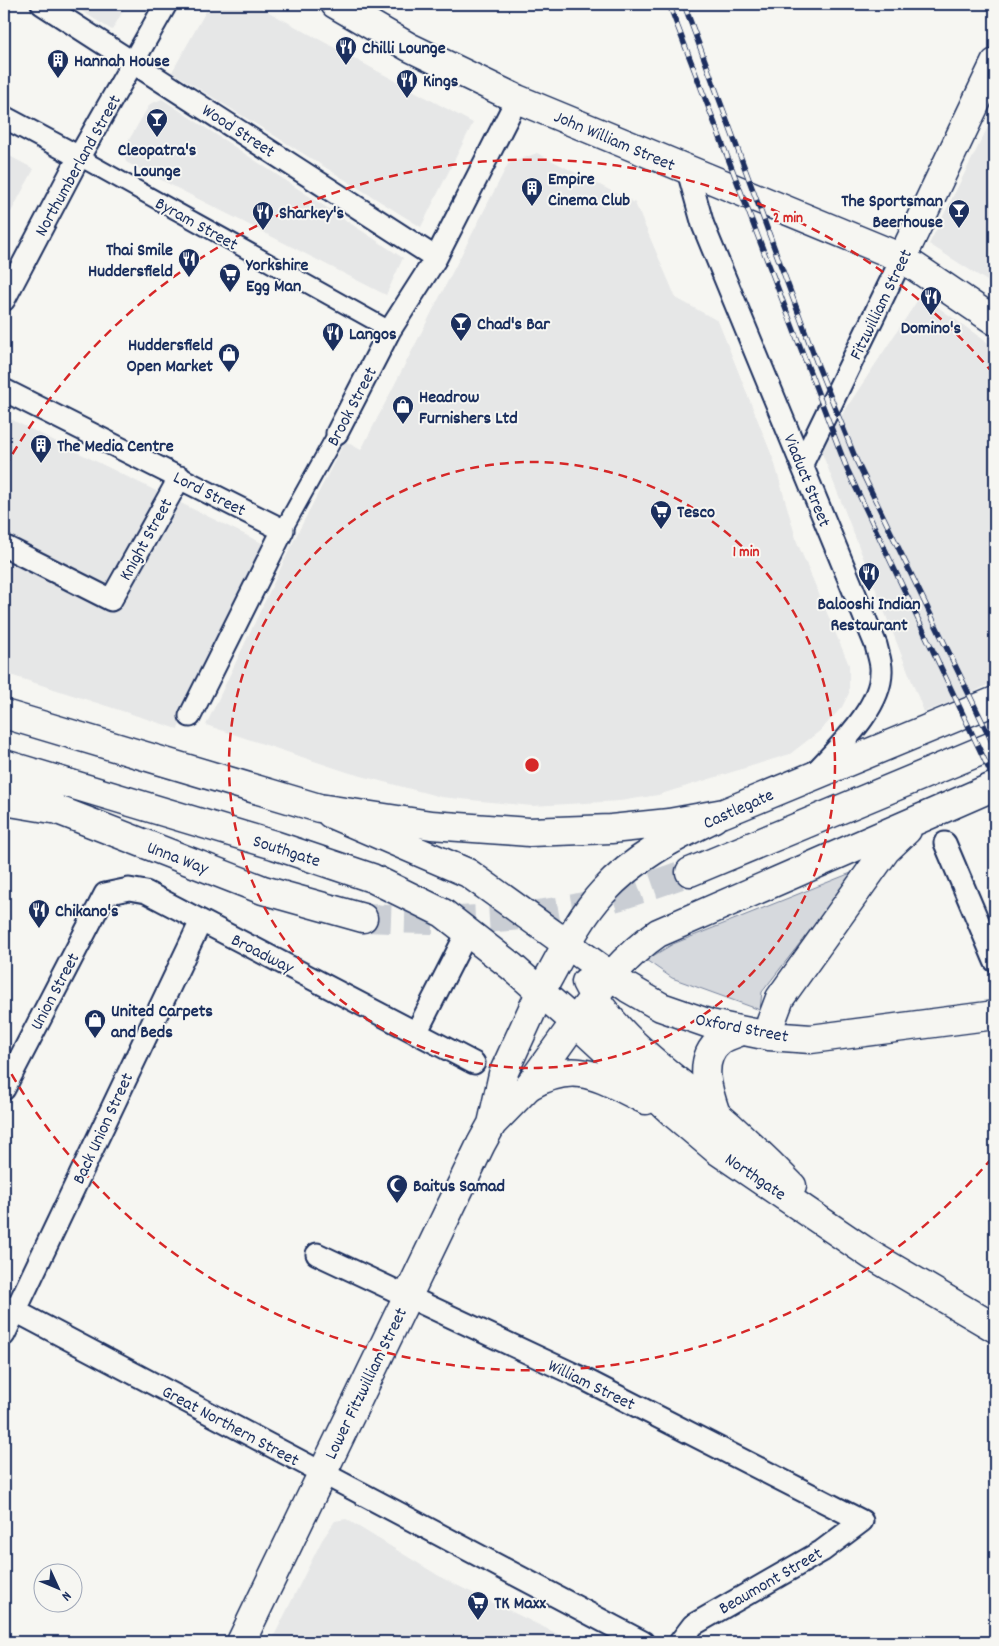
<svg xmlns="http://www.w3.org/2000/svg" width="999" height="1646" font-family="Dekko,sans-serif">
<rect width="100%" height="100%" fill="#f6f6f2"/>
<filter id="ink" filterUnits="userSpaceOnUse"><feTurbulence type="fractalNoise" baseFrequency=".02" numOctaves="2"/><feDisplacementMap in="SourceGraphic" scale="10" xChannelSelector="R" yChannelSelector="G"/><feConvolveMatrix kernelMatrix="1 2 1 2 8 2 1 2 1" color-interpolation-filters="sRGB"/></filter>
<g filter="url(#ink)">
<!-- built -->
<path fill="#e6e7e7" d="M 84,4 L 127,4 L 112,30 L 80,10 Z
M 210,4 L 254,4 L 473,123 L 421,227 L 172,72 Z
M 162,99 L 403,258 L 386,295 L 126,162 L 123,150 L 150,104 Z
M 995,113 L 995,286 L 929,244 Z
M 4,153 L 34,169 L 4,225 Z
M 537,153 L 635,203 L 676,298 L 718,321 L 774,461 L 797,542 L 849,665 L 849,693 L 842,707 L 821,730 L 790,754 L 658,795 L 620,801 L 532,806 L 441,797 L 350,773 L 206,725 L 294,540 L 345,441 L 361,450 L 508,164 Z
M 921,295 L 995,348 L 995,681 L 962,698 L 924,712 L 820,448 Z
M 4,416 L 264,544 L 178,729 L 4,673 Z
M 346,1519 L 444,1579 L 574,1642 L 271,1642 L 322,1540 L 335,1521 Z"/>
<!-- green -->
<path fill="#d6d9dd" stroke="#78849e" d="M 856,871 L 762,992 L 760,1010 L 672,978 L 646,960 L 673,944 Z"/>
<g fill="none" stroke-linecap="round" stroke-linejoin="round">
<!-- trunk-tunnel -->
<path stroke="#caced4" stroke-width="28" stroke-dasharray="28 14" stroke-linecap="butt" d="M 363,918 C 432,921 501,922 569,909 C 610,902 650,885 690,872"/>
<!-- pedestrian casing -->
<g stroke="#1b2f5e" stroke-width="20">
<path id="pedestrian" d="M 79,157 L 390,330
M 283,530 L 337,433"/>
</g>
<!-- minor casing -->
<g stroke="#1b2f5e" stroke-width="25">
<path id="minor" d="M 42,4 L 436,258
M 4,117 L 79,157
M 688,171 L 703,225 L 876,645 C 878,654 882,664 881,672 C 881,709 836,749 813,775
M 4,300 L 79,157 L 166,4
M 4,390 L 283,530 L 190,716
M 337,433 L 390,330 L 436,258 L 517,99
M 802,464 L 902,258
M 4,546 L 111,600 L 180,477
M 945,843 L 995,961
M 416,1033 L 468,931
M 4,1089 L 105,894 L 129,889 L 146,892 L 474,1063
M 317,1254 L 582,1378 L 862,1521 L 822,1551 L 693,1625 L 680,1642
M 4,1305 L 643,1642
M 4,1335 L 201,921"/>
</g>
<!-- tertiary casing -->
<g stroke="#1b2f5e" stroke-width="31">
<path id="tertiary" d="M 335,4 L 409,47 L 517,99 L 902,258 L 995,321
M 902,258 L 995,63
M 492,1124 L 503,1074 L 540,993
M 241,1642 L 481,1144 L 492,1124 L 529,1086 L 575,1022"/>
</g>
<!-- primary casing -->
<g stroke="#1b2f5e" stroke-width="31">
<path id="primary" d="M 4,764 L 274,845 L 372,878 L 443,913 L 511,966 L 575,1022 L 673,1113 L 718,1151 L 871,1255 L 995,1328
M 331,814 L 468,873 L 628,988 L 661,1007 L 710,1024 L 769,1036 L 811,1039 L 995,1015
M 586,982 C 610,1031 659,1065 700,1100 C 732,1127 762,1155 792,1186
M 540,993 C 559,960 577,920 603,892 C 634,858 673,838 714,818
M 575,1022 C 599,989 624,956 658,933 L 995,786
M 769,1036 L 771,1022 L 780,998 L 886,850 L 907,830
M 529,1086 C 578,1058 601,1079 646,1100
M 716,1114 C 708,1091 697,1059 720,1041 C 726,1036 735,1034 742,1031"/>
</g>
<!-- trunk casing -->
<g stroke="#1b2f5e" stroke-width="31">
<path id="trunk" d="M 4,714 L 319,808 L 431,825 L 529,832 L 611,829 L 669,823 L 724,813 L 995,701
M 4,773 L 58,810 L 263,890 L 363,918
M 4,801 L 52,809
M 690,872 L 995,745"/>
</g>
<!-- pedestrian -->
<use href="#pedestrian" stroke="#f6f6f2" stroke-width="16"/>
<!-- minor -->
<use href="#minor" stroke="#f6f6f2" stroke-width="21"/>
<!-- tertiary -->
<use href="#tertiary" stroke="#f6f6f2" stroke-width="28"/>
<!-- primary -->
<use href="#primary" stroke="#f6f6f2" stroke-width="28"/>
<!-- trunk -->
<use href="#trunk" stroke="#f6f6f2" stroke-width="28"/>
<!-- rail casing -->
<g stroke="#1b2f5e" stroke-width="5.5">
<path id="rail" d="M 669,4 L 847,469 L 995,782
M 684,4 L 818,366 L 857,462 L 995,748"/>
</g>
<!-- rail -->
<use href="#rail" stroke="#f6f6f2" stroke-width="4" stroke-dasharray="11" stroke-linecap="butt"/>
</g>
</g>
<!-- distance rings -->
<g fill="none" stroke="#d62828" stroke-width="2.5" stroke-dasharray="9 6">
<circle cx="532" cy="765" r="303"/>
<path d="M992 1158A605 605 0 0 1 5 1063M5 467A605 605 0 0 1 992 372"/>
</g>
<!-- icons -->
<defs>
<g id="restaurant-pin" transform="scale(1.125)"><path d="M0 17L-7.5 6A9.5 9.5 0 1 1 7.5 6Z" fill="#1b2f5e" stroke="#f6f6f2"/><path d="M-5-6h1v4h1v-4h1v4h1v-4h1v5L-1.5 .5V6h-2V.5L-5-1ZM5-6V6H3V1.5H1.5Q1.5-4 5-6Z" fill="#fff"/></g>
<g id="building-pin" transform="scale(1.125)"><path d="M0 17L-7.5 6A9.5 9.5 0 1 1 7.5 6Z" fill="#1b2f5e" stroke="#f6f6f2"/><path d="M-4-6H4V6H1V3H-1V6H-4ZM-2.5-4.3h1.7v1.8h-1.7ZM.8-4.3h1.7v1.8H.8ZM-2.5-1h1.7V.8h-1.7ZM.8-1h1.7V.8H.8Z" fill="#fff"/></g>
<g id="bar-pin" transform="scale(1.125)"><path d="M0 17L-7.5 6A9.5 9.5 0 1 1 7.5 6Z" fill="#1b2f5e" stroke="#f6f6f2"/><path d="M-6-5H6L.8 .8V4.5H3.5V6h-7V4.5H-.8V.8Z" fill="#fff"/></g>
<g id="supermarket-pin" transform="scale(1.125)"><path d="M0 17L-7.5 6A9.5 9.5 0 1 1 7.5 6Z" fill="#1b2f5e" stroke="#f6f6f2"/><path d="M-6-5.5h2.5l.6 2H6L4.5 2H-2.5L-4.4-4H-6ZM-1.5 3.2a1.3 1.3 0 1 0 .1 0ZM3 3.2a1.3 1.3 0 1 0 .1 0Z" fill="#fff"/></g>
<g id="shop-pin" transform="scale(1.125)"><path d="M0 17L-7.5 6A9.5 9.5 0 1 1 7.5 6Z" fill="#1b2f5e" stroke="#f6f6f2"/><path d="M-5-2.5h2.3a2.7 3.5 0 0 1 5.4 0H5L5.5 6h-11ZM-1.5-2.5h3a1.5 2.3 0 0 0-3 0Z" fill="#fff"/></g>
<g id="mosque-pin" transform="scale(1.125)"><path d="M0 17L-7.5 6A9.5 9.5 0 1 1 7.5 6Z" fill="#1b2f5e" stroke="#f6f6f2"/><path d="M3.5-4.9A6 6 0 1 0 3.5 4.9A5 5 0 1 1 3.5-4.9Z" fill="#fff"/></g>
</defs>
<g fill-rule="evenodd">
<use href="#restaurant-pin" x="346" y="47"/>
<use href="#building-pin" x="58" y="60"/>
<use href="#restaurant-pin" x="407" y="80"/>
<use href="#bar-pin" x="157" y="119"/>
<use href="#building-pin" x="532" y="188"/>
<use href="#bar-pin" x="959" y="210"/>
<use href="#restaurant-pin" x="263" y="212"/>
<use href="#restaurant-pin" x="189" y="259"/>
<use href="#supermarket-pin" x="230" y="274"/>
<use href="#restaurant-pin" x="931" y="297"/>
<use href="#bar-pin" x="461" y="323"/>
<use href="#restaurant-pin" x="333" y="333"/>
<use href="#shop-pin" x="229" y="354"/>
<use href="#shop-pin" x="403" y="406"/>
<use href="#building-pin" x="41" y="445"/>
<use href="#supermarket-pin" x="661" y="511"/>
<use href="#restaurant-pin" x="869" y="573"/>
<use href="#restaurant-pin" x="39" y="910"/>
<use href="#shop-pin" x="95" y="1020"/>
<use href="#mosque-pin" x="397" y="1185"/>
<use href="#supermarket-pin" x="478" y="1602"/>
</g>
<g text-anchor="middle" stroke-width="4" stroke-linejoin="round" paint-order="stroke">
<!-- poi labels -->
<g font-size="18" font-weight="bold" fill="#1b2f5e" stroke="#f6f6f2" text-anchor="start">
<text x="362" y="53">Chilli Lounge</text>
<text x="74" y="66">Hannah House</text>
<text x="423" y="86">Kings</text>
<text x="157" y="155" text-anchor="middle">Cleopatra's<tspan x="157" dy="21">Lounge</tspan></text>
<text x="548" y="184">Empire<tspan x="548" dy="21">Cinema Club</tspan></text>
<text x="943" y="206" text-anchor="end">The Sportsman<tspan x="943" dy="21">Beerhouse</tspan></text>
<text x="279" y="218">Sharkey's</text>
<text x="173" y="255" text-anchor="end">Thai Smile<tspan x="173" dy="21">Huddersfield</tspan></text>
<text x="246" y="270">Yorkshire<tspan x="246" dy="21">Egg Man</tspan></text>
<text x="477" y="329">Chad's Bar</text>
<text x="931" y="333" text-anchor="middle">Domino's</text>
<text x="349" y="339">Langos</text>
<text x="213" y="350" text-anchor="end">Huddersfield<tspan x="213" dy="21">Open Market</tspan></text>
<text x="419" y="402">Headrow<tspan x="419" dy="21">Furnishers Ltd</tspan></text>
<text x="57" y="451">The Media Centre</text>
<text x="677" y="517">Tesco</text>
<text x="869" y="609" text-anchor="middle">Balooshi Indian<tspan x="869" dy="21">Restaurant</tspan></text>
<text x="55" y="916">Chikano's</text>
<text x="111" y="1016">United Carpets<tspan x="111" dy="21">and Beds</tspan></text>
<text x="413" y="1191">Baitus Samad</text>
<text x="494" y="1608">TK Maxx</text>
</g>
<!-- street labels -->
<g font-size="18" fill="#1b2f5e" stroke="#f6f6f2">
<text transform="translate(239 130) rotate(33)" y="6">Wood Street</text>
<text transform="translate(615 140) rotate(23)" y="6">John William Street</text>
<text transform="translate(77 165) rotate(-61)" y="6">Northumberland Street</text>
<text transform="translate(197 223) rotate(29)" y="6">Byram Street</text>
<text transform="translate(880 304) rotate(-64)" y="6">Fitzwilliam Street</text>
<text transform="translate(351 406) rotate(-62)" y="6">Brook Street</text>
<text transform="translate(808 480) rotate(68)" y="6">Viaduct Street</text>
<text transform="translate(210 493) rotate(27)" y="6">Lord Street</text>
<text transform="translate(145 539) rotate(-61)" y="6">Knight Street</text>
<text transform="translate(738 808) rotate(-24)" y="6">Castlegate</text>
<text transform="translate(287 850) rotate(18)" y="6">Southgate</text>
<text transform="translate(178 857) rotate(21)" y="6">Unna Way</text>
<text transform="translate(263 953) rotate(27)" y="6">Broadway</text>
<text transform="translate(54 991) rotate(-62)" y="6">Union Street</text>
<text transform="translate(742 1027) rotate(11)" y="6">Oxford Street</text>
<text transform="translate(102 1128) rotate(-65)" y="6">Back Union Street</text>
<text transform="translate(756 1176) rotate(34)" y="6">Northgate</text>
<text transform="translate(365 1383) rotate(-64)" y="6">Lower Fitzwilliam Street</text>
<text transform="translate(592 1384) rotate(26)" y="6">William Street</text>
<text transform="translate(231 1425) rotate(28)" y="6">Great Northern Street</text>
<text transform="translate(770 1580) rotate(-30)" y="6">Beaumont Street</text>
</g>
</g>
<circle cx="532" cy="765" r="8" fill="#d62828" stroke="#f6f6f2" stroke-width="2.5"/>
<g font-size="15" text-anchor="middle" font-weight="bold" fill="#d62828" stroke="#f6f6f2" stroke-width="4" stroke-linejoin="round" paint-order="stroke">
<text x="788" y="222">2 min</text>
<text x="746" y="556">1 min</text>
</g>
<!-- margin -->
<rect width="999" height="1646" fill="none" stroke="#f6f6f2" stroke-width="20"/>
<rect x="10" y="10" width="979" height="1626" fill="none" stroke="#1b2f5e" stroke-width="2" filter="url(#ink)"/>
<!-- north arrow -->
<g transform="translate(58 1588) rotate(134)"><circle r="24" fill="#f6f6f2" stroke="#9ea6b7"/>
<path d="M0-4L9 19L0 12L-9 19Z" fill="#1b2f5e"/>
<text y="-8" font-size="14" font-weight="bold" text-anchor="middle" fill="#1b2f5e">N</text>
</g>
</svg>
